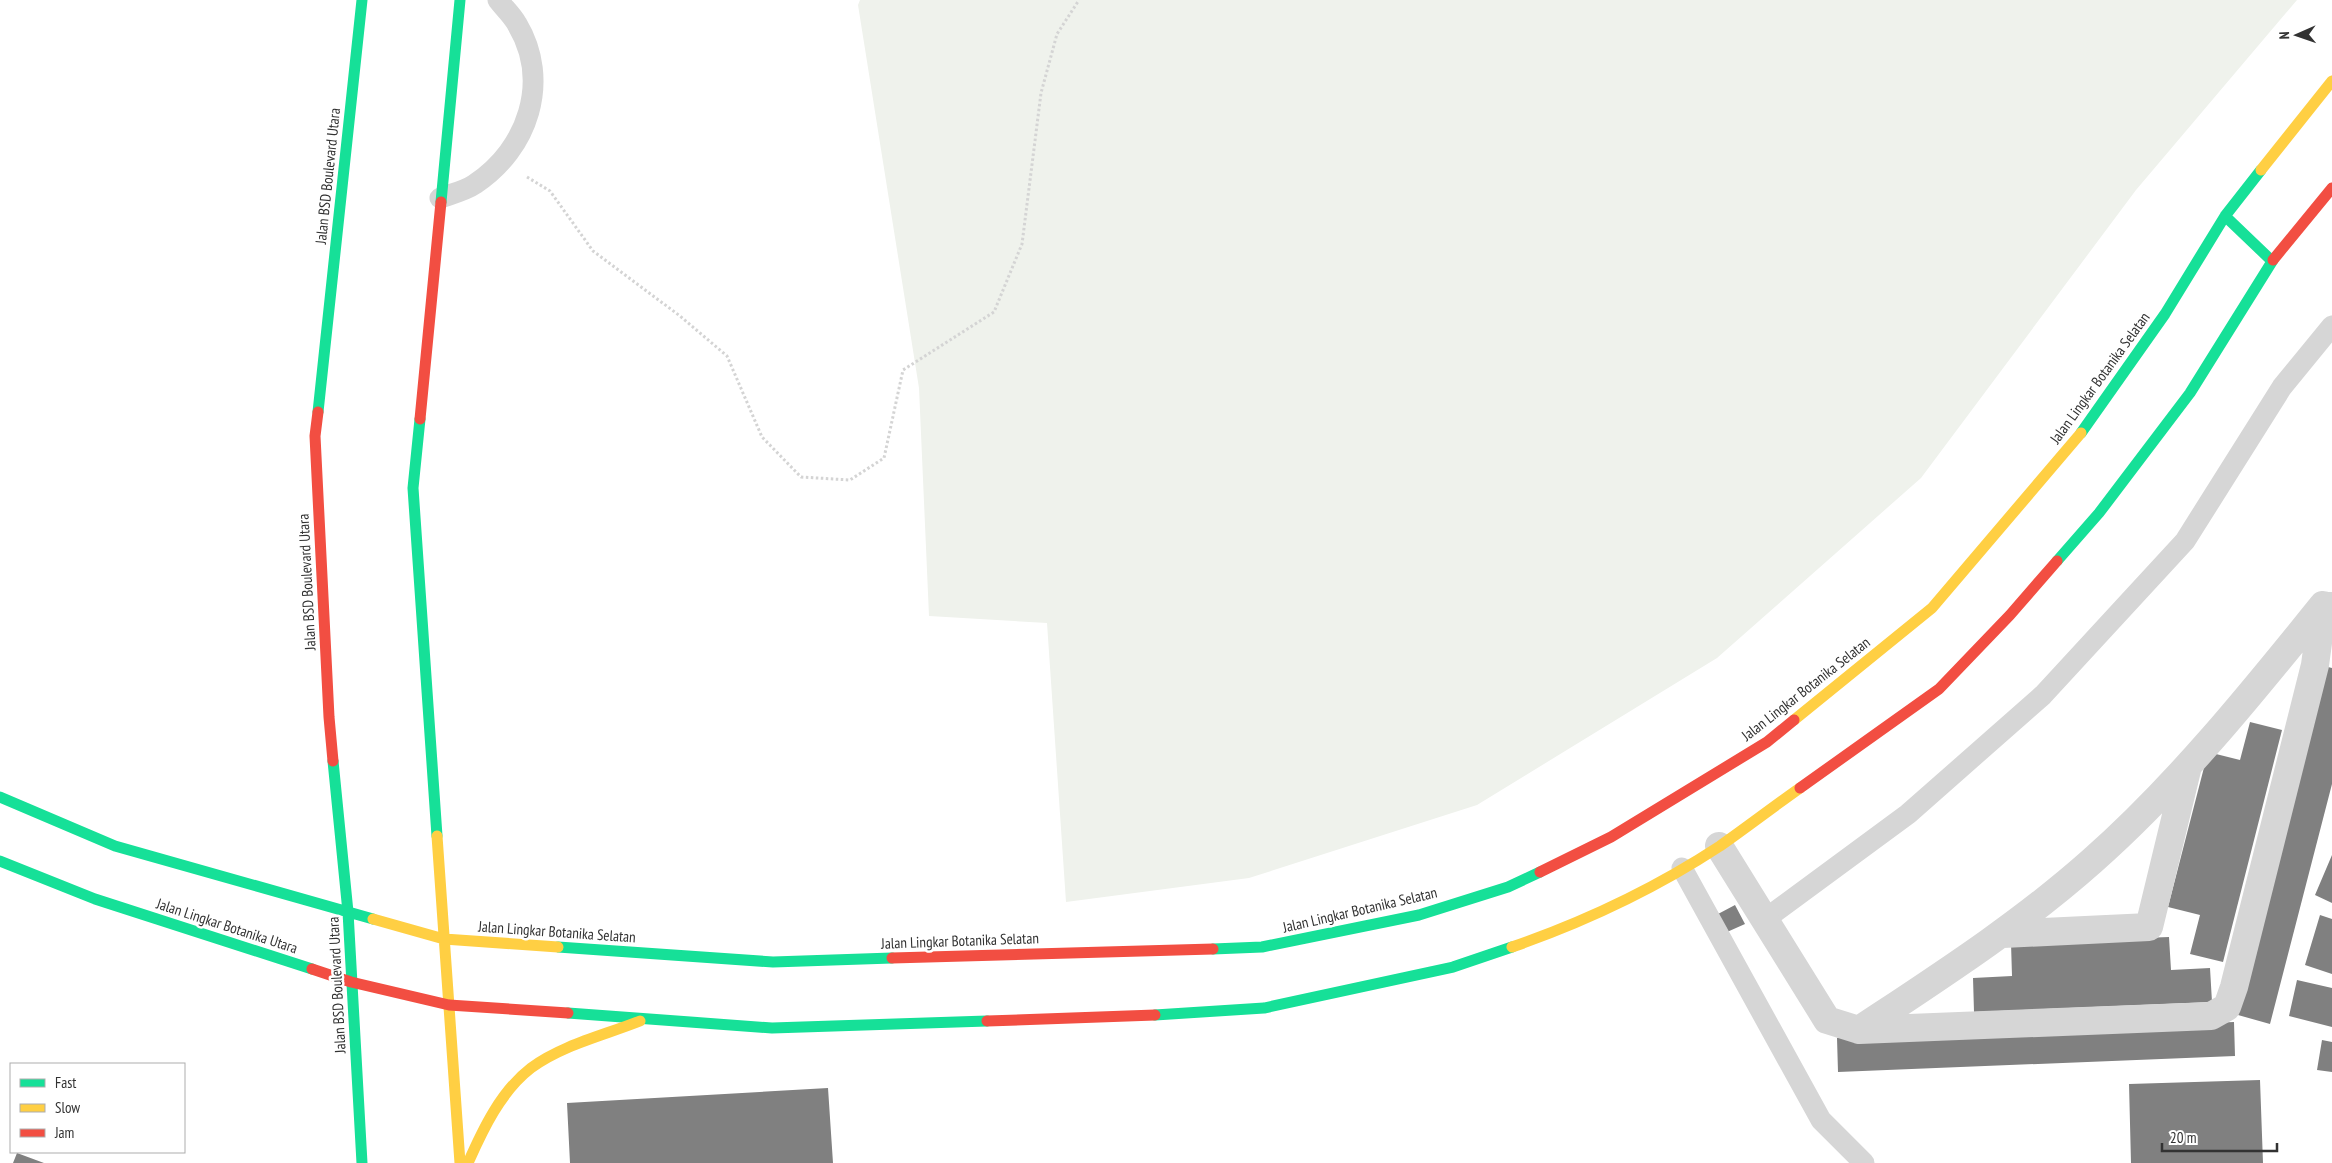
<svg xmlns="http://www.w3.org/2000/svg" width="2332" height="1163" font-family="'PT Sans Narrow',sans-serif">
<rect width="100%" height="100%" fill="#fff"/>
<!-- green -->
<path fill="#eff2ec" d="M 860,0 L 2297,0 L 2136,190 L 1921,478 L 1717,658 L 1477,805 L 1249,878 L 1066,902 L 1047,623 L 929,616 L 919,388 L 858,5 Z"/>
<!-- building -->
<path fill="#808080" d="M 2328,667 L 2332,668 L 2332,784 L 2270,1024 L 2238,1015 Z
M 2250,722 L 2282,730 L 2223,962 L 2190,954 L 2200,915 L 2168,907 L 2208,752 L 2240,760 Z
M 2332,855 L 2332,903 L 2315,895 Z
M 1735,905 L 1745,924 L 1727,932 L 1718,914 Z
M 2320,915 L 2332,919 L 2332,974 L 2305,965 Z
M 2169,937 L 2171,970 L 2210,968 L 2212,1002 L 1974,1012 L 1973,978 L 2012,976 L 2011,943 Z
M 2297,980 L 2332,988 L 2332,1027 L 2289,1016 Z
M 2234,1022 L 2235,1056 L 1838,1072 L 1837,1038 Z
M 2322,1040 L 2332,1042 L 2332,1072 L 2317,1070 Z
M 2260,1080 L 2263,1163 L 2131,1163 L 2129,1084 Z
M 828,1088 L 833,1163 L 570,1163 L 567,1103 Z
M 17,1153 L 44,1163 L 13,1163 Z"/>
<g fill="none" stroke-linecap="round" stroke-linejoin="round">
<!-- path -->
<path stroke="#d4d4d4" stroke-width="3" stroke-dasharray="2.5 2.5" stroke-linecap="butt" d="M 527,177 L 550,191 L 593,251 L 680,316 L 727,356 L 762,437 L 801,477 L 850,480 L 884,458 L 903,370 L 994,312 L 1022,244 L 1041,93 L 1057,34 L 1079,0"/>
<!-- lane -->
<path stroke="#d6d6d6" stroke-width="21" d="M 440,198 C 451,194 465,191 475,184 C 528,149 551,81 517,24 C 512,15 504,8 498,0
M 1682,868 L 1821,1120 L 1864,1163
M 1764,920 L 1908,814 L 2043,695 L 2185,541 L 2282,387 L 2332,326"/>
<!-- street -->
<path stroke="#d6d6d6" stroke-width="28" d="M 1719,846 L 1827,1020 L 1859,1030 L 2211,1016 L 2227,1007 L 2234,987 L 2315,665 L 2323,606 L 2332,606
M 2003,934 L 2149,927 L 2188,766
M 1859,1030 C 1939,977 2020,925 2092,861 C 2177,786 2252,693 2323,605"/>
<!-- fast -->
<path stroke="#16e098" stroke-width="11" d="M 441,202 L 460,0
M 2225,216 L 2272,261
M 318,412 L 362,0
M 420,419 L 413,488 L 437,836
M 2081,433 L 2165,314 L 2225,216 L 2261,170
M 2057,561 L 2099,513 L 2190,393 L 2273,260
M 333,761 L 348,912 L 362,1163
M 0,797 L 115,846 L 373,919
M 0,861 L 95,899 L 312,969
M 558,947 L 773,962 L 892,958
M 1213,949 L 1262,947 L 1419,915 L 1508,887 L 1540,872
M 568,1013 L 772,1028 L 987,1021
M 1155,1015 L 1264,1008 L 1453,967 L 1512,947"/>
<!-- slow -->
<path stroke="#ffcf43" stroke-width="11" d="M 2261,170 L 2332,81
M 1794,720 L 1932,608 L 2081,433
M 437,836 L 460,1163
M 373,919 L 444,939 L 558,947
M 1512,947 C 1584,922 1656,888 1720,846 C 1747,827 1773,807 1800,788
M 468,1163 C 483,1129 501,1091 531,1068 C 562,1045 605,1035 640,1021"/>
<!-- jam -->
<path stroke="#f24e42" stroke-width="11" d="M 2273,260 L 2332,188
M 318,412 L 315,436 L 329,717 L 333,761
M 420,419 L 441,202
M 1800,788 L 1939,689 L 2010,615 L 2057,561
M 1540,872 L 1611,837 L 1767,742 L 1794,720
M 892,958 L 1213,949
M 312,969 L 351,982 L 449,1005 L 568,1013
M 987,1021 L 1155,1015"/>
</g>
<g text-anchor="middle" stroke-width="5" stroke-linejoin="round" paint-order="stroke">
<!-- street labels -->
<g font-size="15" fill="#323232" stroke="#fff">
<text transform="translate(328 176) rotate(-84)" y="5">Jalan BSD Boulevard Utara</text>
<text transform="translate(2100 378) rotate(-54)" y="5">Jalan Lingkar Botanika Selatan</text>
<text transform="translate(307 582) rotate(-93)" y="5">Jalan BSD Boulevard Utara</text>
<text transform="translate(1806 689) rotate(-38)" y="5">Jalan Lingkar Botanika Selatan</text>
<text transform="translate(1360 910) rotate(-13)" y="5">Jalan Lingkar Botanika Selatan</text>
<text transform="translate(227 926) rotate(18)" y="5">Jalan Lingkar Botanika Utara</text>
<text transform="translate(557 932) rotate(4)" y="5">Jalan Lingkar Botanika Selatan</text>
<text transform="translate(960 941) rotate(-2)" y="5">Jalan Lingkar Botanika Selatan</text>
<text transform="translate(337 985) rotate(-93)" y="5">Jalan BSD Boulevard Utara</text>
</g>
</g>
<!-- legend -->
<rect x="10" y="1063" width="175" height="90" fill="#ffffff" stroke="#adadad"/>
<rect x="20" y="1079" width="25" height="8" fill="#16e098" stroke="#adadad"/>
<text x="55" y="1088" font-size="15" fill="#323232">Fast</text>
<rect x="20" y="1104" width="25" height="8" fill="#ffcf43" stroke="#adadad"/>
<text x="55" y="1113" font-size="15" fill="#323232">Slow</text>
<rect x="20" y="1129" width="25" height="8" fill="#f24e42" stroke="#adadad"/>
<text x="55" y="1138" font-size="15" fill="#323232">Jam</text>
<!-- north arrow -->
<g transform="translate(2297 35) rotate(268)" stroke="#ffffff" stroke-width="4" paint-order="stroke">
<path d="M0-4L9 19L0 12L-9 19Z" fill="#323232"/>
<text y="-8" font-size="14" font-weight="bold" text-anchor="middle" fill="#323232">N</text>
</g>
<!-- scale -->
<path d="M2162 1143v8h115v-8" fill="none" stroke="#323232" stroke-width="2.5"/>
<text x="2170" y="1143" font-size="15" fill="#323232" stroke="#ffffff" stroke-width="4" paint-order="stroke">20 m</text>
</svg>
